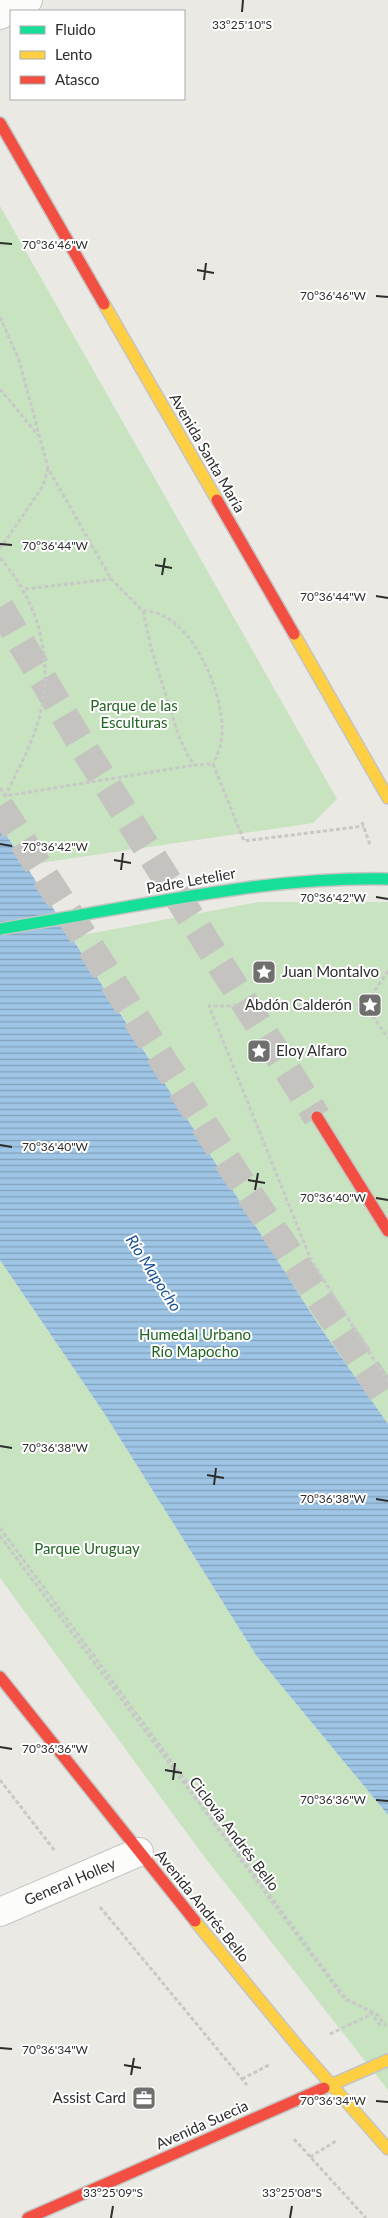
<svg xmlns="http://www.w3.org/2000/svg" width="388" height="2218" font-family="Lato,sans-serif">
<defs>
<pattern id="water-rules" width="6" height="5" patternUnits="userSpaceOnUse" patternTransform="scale(1.25)"><rect width="6" height="5" fill="#9ec5e5"/><path d="M0 2.5h6" fill="none" stroke="#81a0ba"/></pattern>
</defs>
<rect width="100%" height="100%" fill="#eae9e4"/>
<!-- grass -->
<path fill="#c7e3c0" d="M 0,206 L 337,799 L 313,823 L 26,865 L 0,825 Z
M 259,902 L 388,902 L 388,1424 L 318,1324 L 72,937 Z
M 0,1260 L 104,1413 L 256,1655 L 388,1815 L 388,2090 L 203,1855 L 0,1578 Z"/>
<!-- water -->
<path fill="url(#water-rules)" d="M 0,825 L 318,1324 L 388,1424 L 388,1815 L 256,1655 L 104,1413 L 0,1260 Z"/>
<g fill="none" stroke-linecap="round" stroke-linejoin="round">
<!-- highway-tunnel -->
<path stroke="#c4c3bf" stroke-width="28" stroke-dasharray="28 14" stroke-linecap="butt" d="M 0,607 L 85,750 L 317,1117
M 0,806 L 232,1168 L 388,1401"/>
<!-- street casing -->
<g stroke="#c4c4c3" stroke-width="30">
<path id="street" d="M 0,15 L 28,0
M 0,1912 L 139,1852"/>
</g>
<!-- fast casing -->
<g stroke="#c4c4c3" stroke-width="14">
<path id="fast" d="M 81,915 C 183,897 284,877 388,879"/>
</g>
<!-- slow casing -->
<g stroke="#c4c4c3" stroke-width="14">
<path id="slow" d="M 104,304 L 217,500
M 294,634 L 388,798
M 195,1921 L 300,2049 L 388,2149
M 324,2088 L 388,2060"/>
</g>
<!-- jam casing -->
<g stroke="#c4c4c3" stroke-width="14">
<path id="jam" d="M 0,123 L 104,304
M 217,500 L 294,634
M 317,1117 L 388,1231
M 0,1677 L 195,1921
M 28,2218 L 324,2088"/>
</g>
<!-- path -->
<path stroke="#c8c8c8" stroke-width="3" stroke-dasharray="4 2.5" stroke-linecap="butt" d="M 0,317 L 19,360 L 48,468 L 111,579 L 143,611 L 151,648 L 178,734 L 189,758 L 195,765 L 213,764 L 244,841 L 364,826
M 0,389 L 38,435
M 0,549 L 43,486 L 48,468
M 0,558 C 40,603 55,663 38,722 C 30,748 17,772 5,796
M 25,589 L 111,579
M 143,611 C 191,610 225,695 222,735 C 221,746 218,755 213,764
M 0,788 L 5,796 L 195,765
M 362,822 L 370,845
M 388,971 L 365,1005 L 209,1006 L 311,1260 L 388,1382
M 365,1005 L 388,1038
M 0,1528 L 346,1999 L 378,2015 L 386,2026
M 0,1536 L 346,2001
M 0,1780 L 55,1851
M 100,1907 L 247,2085
M 370,2012 L 381,2026
M 330,2034 L 372,2014
M 242,2079 L 269,2065
M 294,2139 L 366,2218
M 310,2157 L 336,2141"/>
<!-- street -->
<use href="#street" stroke="#fcfcfb" stroke-width="28"/>
<!-- fast -->
<use href="#fast" stroke="#16e098" stroke-width="11"/>
<!-- slow -->
<use href="#slow" stroke="#ffcf43" stroke-width="11"/>
<!-- jam -->
<use href="#jam" stroke="#f24e42" stroke-width="11"/>
<!-- fast-bridge casing -->
<g stroke="#c4c4c3" stroke-width="14" stroke-linecap="butt">
<path id="fast-bridge" d="M 0,929 L 81,915"/>
</g>
<!-- fast-bridge -->
<use href="#fast-bridge" stroke="#16e098" stroke-width="11"/>
</g>
<!-- ticks -->
<path fill="none" stroke="#2d2d2d" stroke-width="2" d="M 242,12 L 243,0M 0,243 L 12,244M 197,270 L 214,273M 204,280 L 206,263M 376,296 L 388,297M 0,544 L 12,545M 155,565 L 172,568M 162,575 L 165,558M 376,596 L 388,598M 0,844 L 12,846M 114,860 L 131,863M 121,870 L 123,853M 376,897 L 388,899M 0,1145 L 12,1147M 248,1180 L 265,1183M 255,1190 L 258,1173M 376,1198 L 388,1200M 0,1446 L 12,1448M 207,1475 L 224,1478M 214,1485 L 216,1468M 376,1499 L 388,1501M 0,1747 L 12,1749M 165,1770 L 182,1773M 173,1780 L 175,1763M 376,1800 L 388,1801M 0,2048 L 12,2049M 124,2065 L 141,2068M 131,2075 L 134,2058M 376,2101 L 388,2102M 111,2218 L 113,2206M 290,2218 L 292,2206"/>
<!-- icons -->
<defs>
<g id="sight-square" transform="scale(1.25)"><rect x="-9" y="-9" width="18" height="18" rx="4" fill="#6f6f6d" stroke="#fff"/><path d="M0-6L1.8-2.2L6-1.7L2.9 1.2L3.7 5.4L0 3.3L-3.7 5.4L-2.9 1.2L-6-1.7L-1.8-2.2Z" fill="#fff"/></g>
<g id="office-square" transform="scale(1.25)"><rect x="-9" y="-9" width="18" height="18" rx="4" fill="#6f6f6d" stroke="#fff"/><path d="M-6-3h4V-5.5h4V-3h4V5H-6ZM-1-4.5V-3h2v-1.5ZM-6 0V1H6V0Z" fill="#fff"/></g>
</defs>
<g fill-rule="evenodd">
<use href="#sight-square" x="264" y="972"/>
<use href="#sight-square" x="370" y="1005"/>
<use href="#sight-square" x="259" y="1051"/>
<use href="#office-square" x="144" y="2098"/>
</g>
<g text-anchor="middle" stroke-width="4" stroke-linejoin="round" paint-order="stroke">
<!-- street labels -->
<g font-size="15" fill="#2d2d2d" stroke="#fff">
<text transform="translate(207 453) rotate(60)" y="5">Avenida Santa María</text>
<text transform="translate(191 881) rotate(-10)" y="5">Padre Letelier</text>
<text transform="translate(234 1834) rotate(53)" y="5">Ciclovía Andrés Bello</text>
<text transform="translate(70 1882) rotate(-23)" y="5">General Holley</text>
<text transform="translate(202 1906) rotate(51)" y="5">Avenida Andrés Bello</text>
<text transform="translate(202 2125) rotate(-24)" y="5">Avenida Suecia</text>
</g>
<!-- park labels -->
<g font-size="15" fill="#226522" stroke="#fff">
<text x="134" y="711">Parque de las<tspan x="134" dy="17">Esculturas</tspan></text>
<text x="195" y="1340">Humedal Urbano<tspan x="195" dy="17">Río Mapocho</tspan></text>
<text x="87" y="1554">Parque Uruguay</text>
</g>
<!-- poi labels -->
<g font-size="15" fill="#2d2d2d" stroke="#fff" text-anchor="start">
<text x="282" y="977">Juan Montalvo</text>
<text x="352" y="1010" text-anchor="end">Abdón Calderón</text>
<text x="276" y="1056">Eloy Alfaro</text>
<text x="126" y="2103" text-anchor="end">Assist Card</text>
</g>
<!-- water labels -->
<g font-size="16" font-style="italic" fill="#1a5194" stroke="#fff">
<text transform="translate(154 1273) rotate(57)" y="6">Río Mapocho</text>
</g>
</g>
<g font-size="12" text-anchor="middle" fill="#2d2d2d" stroke="#fff" stroke-width="4" stroke-linejoin="round" paint-order="stroke">
<text x="242" y="29">33°25'10"S</text>
<text x="55" y="249">70°36'46"W</text>
<text x="333" y="300">70°36'46"W</text>
<text x="55" y="550">70°36'44"W</text>
<text x="333" y="601">70°36'44"W</text>
<text x="55" y="851">70°36'42"W</text>
<text x="333" y="902">70°36'42"W</text>
<text x="55" y="1151">70°36'40"W</text>
<text x="333" y="1202">70°36'40"W</text>
<text x="55" y="1452">70°36'38"W</text>
<text x="333" y="1503">70°36'38"W</text>
<text x="55" y="1753">70°36'36"W</text>
<text x="333" y="1804">70°36'36"W</text>
<text x="55" y="2054">70°36'34"W</text>
<text x="333" y="2105">70°36'34"W</text>
<text x="113" y="2197">33°25'09"S</text>
<text x="292" y="2197">33°25'08"S</text>
</g>
<!-- legend -->
<rect x="10" y="10" width="175" height="90" fill="#ffffff" stroke="#ababab"/>
<rect x="20" y="26" width="25" height="8" fill="#16e098" stroke="#ababab"/>
<text x="55" y="35" font-size="15" fill="#2d2d2d">Fluido</text>
<rect x="20" y="51" width="25" height="8" fill="#ffcf43" stroke="#ababab"/>
<text x="55" y="60" font-size="15" fill="#2d2d2d">Lento</text>
<rect x="20" y="76" width="25" height="8" fill="#f24e42" stroke="#ababab"/>
<text x="55" y="85" font-size="15" fill="#2d2d2d">Atasco</text>
</svg>
